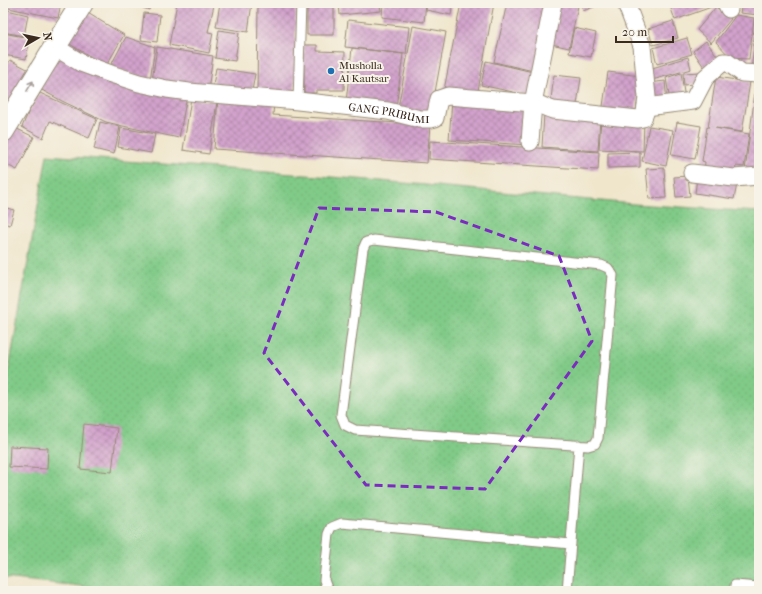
<svg xmlns="http://www.w3.org/2000/svg" width="762" height="594" font-family="'IM FELL French Canon',serif">
<defs>
<pattern id="grass-dots" width="8" height="8" patternUnits="userSpaceOnUse"><rect width="8" height="8" fill="#81cb88"/><path d="M2 2h.1M6 6h.1" fill="none" stroke="#70ae75" stroke-width="1.8" stroke-linecap="round"/></pattern>
<pattern id="building-cross-hatch" width="8" height="8" patternUnits="userSpaceOnUse"><rect width="8" height="8" fill="#d2a2cc"/><path d="M0 0l8 8M0 8l8-8" fill="none" stroke="#ac84a5"/></pattern>
</defs>
<rect width="100%" height="100%" fill="#f7f3e8"/>
<filter id="ink" filterUnits="userSpaceOnUse"><feTurbulence type="fractalNoise" baseFrequency=".025" numOctaves="2"/><feDisplacementMap in="SourceGraphic" scale="8" xChannelSelector="R" yChannelSelector="G"/><feConvolveMatrix kernelMatrix="1 2 1 2 8 2 1 2 1" color-interpolation-filters="sRGB"/></filter>
<filter id="wash" filterUnits="userSpaceOnUse"><feTurbulence type="fractalNoise" baseFrequency=".012" numOctaves="4" result="noise"/><feDisplacementMap in="SourceGraphic" scale="16" xChannelSelector="R" yChannelSelector="G"/><feGaussianBlur stdDeviation="0.9" result="paint"/><feColorMatrix in="noise" values="0 0 0 0 0 0 0 0 0 0 0 0 0 0 0 0 0 1.4 0 .05"/><feComposite in="paint" operator="in"/></filter>
<g filter="url(#wash)">
<rect width="100%" height="100%" fill="#f0e6cc"/>
<!-- grass -->
<path fill="url(#grass-dots)" stroke="#5e7a53" d="M 47,155 L 370,180 L 634,204 L 759,212 L 759,591 L 128,591 L 3,578 L 3,402 Z"/>
<g id="blocks">
<!-- building -->
<path fill="url(#building-cross-hatch)" d="M 3,3 L 61,3 L 58,18 L 3,7 Z
M 130,3 L 151,3 L 149,10 Z
M 177,3 L 204,3 L 214,5 L 208,32 L 213,33 L 209,53 L 169,45 Z
M 220,3 L 252,3 L 248,32 L 216,27 Z
M 258,3 L 296,3 L 295,98 L 257,97 Z
M 307,3 L 334,3 L 334,35 L 307,35 Z
M 339,3 L 380,3 L 381,11 L 340,15 Z
M 383,3 L 426,3 L 424,22 L 382,17 Z
M 427,3 L 453,3 L 451,15 L 426,10 Z
M 461,3 L 494,3 L 477,96 L 444,90 Z
M 507,3 L 552,3 L 538,72 L 494,62 Z
M 555,3 L 575,3 L 578,6 L 569,48 L 547,43 Z
M 581,3 L 604,3 L 583,11 Z
M 669,3 L 716,3 L 717,5 L 675,20 Z
M 742,3 L 759,3 L 759,15 L 740,13 Z
M 716,7 L 731,19 L 711,43 L 697,30 Z
M 3,9 L 28,15 L 24,36 L 3,32 Z
M 86,12 L 124,35 L 106,66 L 68,43 Z
M 144,13 L 160,15 L 157,42 L 141,40 Z
M 736,15 L 754,18 L 749,59 L 731,58 L 716,42 Z
M 757,16 L 759,16 L 759,47 L 753,46 Z
M 348,20 L 409,27 L 406,54 L 345,47 Z
M 673,21 L 678,38 L 653,45 L 648,29 Z
M 413,26 L 446,32 L 431,114 L 398,108 Z
M 574,28 L 596,33 L 591,57 L 569,53 Z
M 219,30 L 239,33 L 235,61 L 215,58 Z
M 3,33 L 30,38 L 26,59 L 3,55 Z
M 126,37 L 155,47 L 150,80 L 110,67 Z
M 687,38 L 692,54 L 657,64 L 653,48 Z
M 706,41 L 718,57 L 704,67 L 693,51 Z
M 304,45 L 317,45 L 317,51 L 345,52 L 344,90 L 316,90 L 316,93 L 304,93 Z
M 157,47 L 213,56 L 208,90 L 152,81 Z
M 754,47 L 759,48 L 759,70 L 751,70 Z
M 352,48 L 403,54 L 396,108 L 346,102 Z
M 58,55 L 187,96 L 179,138 L 123,126 L 106,122 L 62,101 L 40,89 Z
M 688,57 L 691,69 L 652,80 L 649,69 Z
M 10,60 L 29,70 L 11,106 L 3,102 L 3,73 Z
M 486,61 L 537,73 L 531,96 L 481,85 Z
M 216,68 L 255,74 L 251,97 L 212,91 Z
M 608,72 L 641,76 L 635,118 L 602,113 Z
M 700,72 L 701,83 L 684,85 L 683,73 Z
M 681,73 L 685,99 L 670,101 L 666,78 Z
M 554,75 L 581,78 L 576,111 L 550,107 Z
M 716,77 L 750,82 L 742,132 L 715,128 L 749,134 L 744,167 L 736,166 L 734,176 L 704,171 L 705,162 L 702,161 L 707,127 L 708,128 Z
M 757,77 L 759,77 L 759,169 L 745,171 Z
M 665,81 L 667,103 L 652,105 L 649,83 Z
M 40,93 L 97,119 L 89,138 L 50,121 L 43,138 L 22,127 L 29,111 Z
M 218,97 L 274,101 L 273,115 L 430,125 L 427,163 L 214,149 Z
M 191,98 L 217,102 L 209,154 L 183,150 Z
M 452,100 L 532,106 L 528,145 L 449,140 Z
M 544,113 L 600,117 L 598,151 L 542,147 Z
M 601,118 L 644,121 L 643,151 L 599,149 Z
M 100,122 L 120,127 L 114,154 L 94,149 Z
M 677,122 L 701,126 L 695,159 L 671,155 Z
M 649,126 L 673,130 L 666,166 L 642,161 Z
M 13,127 L 34,137 L 17,170 L 3,163 L 3,147 Z
M 121,128 L 155,134 L 151,153 L 118,147 Z
M 430,141 L 599,152 L 598,170 L 429,159 Z
M 640,152 L 640,167 L 608,168 L 608,153 Z
M 664,168 L 666,198 L 649,199 L 646,169 Z
M 688,176 L 690,196 L 676,197 L 674,177 Z
M 697,178 L 737,184 L 734,199 L 695,193 Z
M 3,207 L 14,210 L 10,225 L 3,223 Z
M 84,424 L 117,428 L 112,472 L 80,469 Z
M 10,446 L 48,448 L 47,469 L 9,467 Z"/>
</g>
</g>
<g filter="url(#ink)">
<use href="#blocks" fill-opacity="0" stroke="#968875" stroke-width="1"/>
<g fill="none" stroke-linecap="round" stroke-linejoin="round">
<!-- service casing -->
<g stroke="#968875" stroke-width="11">
<path id="service" d="M 298,101 L 301,3
M 374,240 L 601,265 L 608,268 L 613,275 L 598,438 L 595,444 L 588,446 L 355,430 L 345,425 L 341,415 L 363,249 L 366,242 Z
M 328,591 L 324,580 L 329,534 L 332,527 L 342,523 L 571,544
M 567,591 L 579,445
M 735,591 L 735,585 L 759,587"/>
</g>
<!-- minor casing -->
<g stroke="#968875" stroke-width="19">
<g id="minor">
<path d="M 726,3 L 729,9"/>
<path id="s1" d="M 55,47 L 81,63 L 111,74 L 139,83 L 167,89 L 189,92 L 298,101 L 388,111 L 420,119 L 431,119 L 435,118 L 439,99 L 448,96 L 533,103 C 540,104 546,108 553,110 L 638,119 L 643,118 L 645,113 L 647,97 L 642,46 L 626,3"/>
<path d="M 646,107 L 693,101 L 705,78 L 723,62 L 727,62 L 742,73 L 759,74"/>
<path d="M 530,142 L 533,103 L 553,3"/>
<path d="M 692,173 L 734,178 L 759,176"/>
</g>
</g>
<!-- tertiary casing -->
<g stroke="#968875" stroke-width="24">
<path id="tertiary" d="M 3,131 L 82,3"/>
</g>
<!-- service -->
<use href="#service" stroke="#fff" stroke-width="9"/>
<!-- minor -->
<use href="#minor" stroke="#fff" stroke-width="17"/>
<!-- tertiary -->
<use href="#tertiary" stroke="#fff" stroke-width="22"/>
</g>
<!-- one-way arrows -->
<defs><path id="oneway-shaft" d="M-6 0H5M1.5-3L5.5 0L1.5 3" fill="none" stroke-width="1.6" stroke-linecap="round" stroke-linejoin="round"/></defs>
<use stroke="#a79f9a" href="#oneway-shaft" transform="translate(30 86) rotate(-58)"/>
</g>
<!-- marked area -->
<path fill="none" stroke="#7b2cbf" stroke-width="3" stroke-dasharray="8 5" stroke-linejoin="round" d="M 319,208 L 436,212 L 559,256 L 592,341 L 485,489 L 366,485 L 264,353 Z"/>
<!-- markers -->
<circle fill="#1f6fb2" stroke="#f7f3e8" stroke-width="1.5" cx="331" cy="71" r="4"/>
<g text-anchor="middle" stroke-width="4" stroke-linejoin="round" paint-order="stroke">
<!-- poi labels -->
<g font-size="11" fill="#3b2a1e" stroke="#f7f3e8" text-anchor="start">
<text x="339" y="69">Musholla<tspan x="339" dy="13">Al Kautsar</tspan></text>
</g>
<!-- street labels -->
<g font-size="11" fill="#3b2a1e" stroke="#f7f3e8">
<text dy="4" stroke="none"><textPath href="#s1" startOffset="344">GANG PRIBUMI</textPath></text>
</g>
</g>
<!-- margin -->
<rect width="762" height="594" fill="none" stroke="#f7f3e8" stroke-width="16"/>
<!-- north arrow -->
<g transform="translate(38 38) rotate(81)" stroke="#f7f3e8" stroke-width="3" paint-order="stroke">
<path d="M0-3L7 15L0 10L-7 15Z" fill="#3b2a1e"/>
<text y="-6" font-size="11" font-weight="bold" text-anchor="middle" fill="#3b2a1e">N</text>
</g>
<!-- scale -->
<path d="M616 36v6h57v-6" fill="none" stroke="#3b2a1e" stroke-width="2"/>
<text x="622" y="36" font-size="12" fill="#3b2a1e" stroke="#f7f3e8" stroke-width="3" paint-order="stroke">20 m</text>
</svg>
